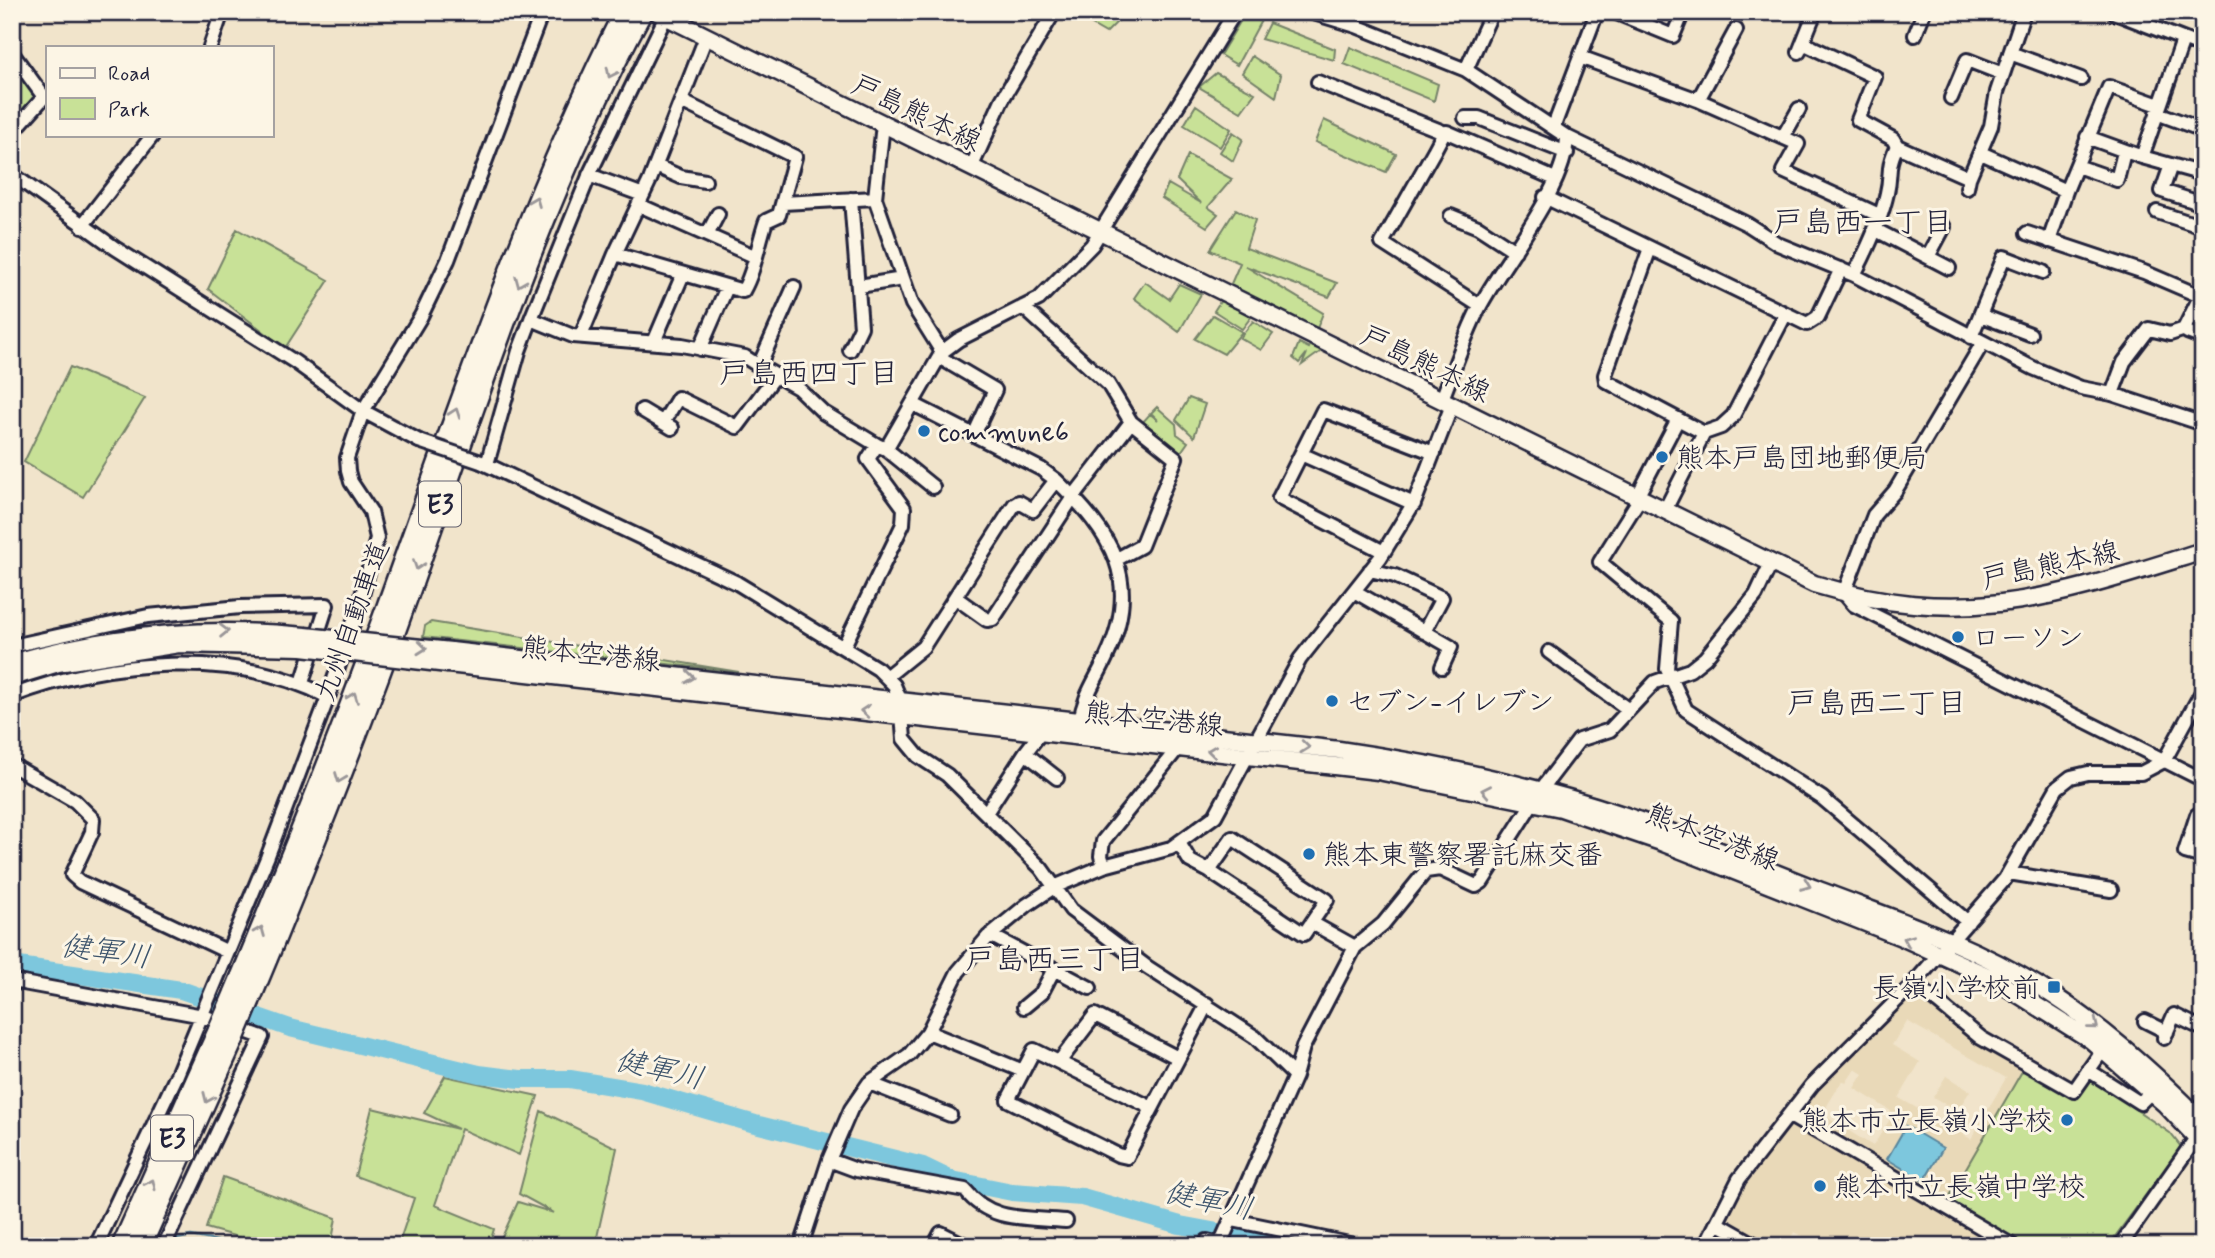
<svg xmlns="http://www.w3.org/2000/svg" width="2215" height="1258" font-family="Mynerve,'Klee One',sans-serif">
<rect width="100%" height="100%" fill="#f1e4cb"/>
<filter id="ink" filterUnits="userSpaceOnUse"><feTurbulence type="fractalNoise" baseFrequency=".0143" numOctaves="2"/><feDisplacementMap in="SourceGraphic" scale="14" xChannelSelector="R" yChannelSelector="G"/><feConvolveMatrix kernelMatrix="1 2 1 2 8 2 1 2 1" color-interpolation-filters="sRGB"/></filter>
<g filter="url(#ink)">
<!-- built -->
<path fill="#e9d9b8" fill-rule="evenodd" d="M 1917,992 L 2001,1054 L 2075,1099 L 2078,1097 L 2170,1133 L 2181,1147 L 2108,1246 L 2024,1246 L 1796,1113 L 1814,1090 ZM 1907,1021 L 2006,1078 L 1971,1139 L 1899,1098 L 1920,1062 L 1892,1045 ZM 1855,1069 L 1863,1074 L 1854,1088 L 1894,1113 L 1873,1146 L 1822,1114 L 1842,1081 L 1846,1083 Z
M 1946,1076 L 1970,1091 L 1957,1111 L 1933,1097 Z
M 1790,1122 L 1797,1127 L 2000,1246 L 1821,1246 L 1794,1232 L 1786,1246 L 1712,1246 L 1746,1177 Z"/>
<!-- green -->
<path fill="#c8e197" stroke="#758269" stroke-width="2" d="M 1081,12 L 1113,12 L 1122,17 L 1106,33 L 1080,18 Z
M 1246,12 L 1264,15 L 1237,65 L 1220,55 Z
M 1269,23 L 1335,49 L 1334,60 L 1261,39 Z
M 1350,47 L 1438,84 L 1434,101 L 1344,64 Z
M 12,53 L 42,91 L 12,133 Z
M 1252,56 L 1281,75 L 1276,97 L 1242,73 Z
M 1216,73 L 1255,93 L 1241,112 L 1199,87 Z
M 1196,105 L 1231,129 L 1220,147 L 1184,125 Z
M 1324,120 L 1396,154 L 1386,172 L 1315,142 Z
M 1233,132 L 1243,139 L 1233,161 L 1220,152 Z
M 1188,155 L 1232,179 L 1208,207 L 1218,214 L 1207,227 L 1162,198 L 1168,184 L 1201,203 L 1177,180 Z
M 1236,209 L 1255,220 L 1246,248 L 1337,283 L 1329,297 L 1245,266 L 1323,313 L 1316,331 L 1227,293 L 1240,263 L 1210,250 Z
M 237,229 L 329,280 L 285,348 L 208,289 Z
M 1145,282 L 1169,299 L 1179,284 L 1201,294 L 1179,332 L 1134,298 Z
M 1221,300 L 1251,317 L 1242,329 L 1214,311 Z
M 1213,315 L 1242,332 L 1224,354 L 1195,339 Z
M 1253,321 L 1273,334 L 1261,350 L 1240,338 Z
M 1312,340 L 1327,347 L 1302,365 L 1307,353 L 1299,363 L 1293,358 L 1299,343 L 1309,348 Z
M 70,367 L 145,398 L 83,497 L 24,462 Z
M 1189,398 L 1205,404 L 1194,437 L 1176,420 Z
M 1157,407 L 1176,424 L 1177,434 L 1188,442 L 1181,452 L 1141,424 L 1150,414 L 1158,420 L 1151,413 Z
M 431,622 L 739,672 L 423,637 L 425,626 Z
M 2024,1068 L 2075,1099 L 2090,1078 L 2170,1133 L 2181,1147 L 2108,1246 L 2024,1246 L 1947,1201 Z
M 445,1076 L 538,1096 L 519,1155 L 461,1129 L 435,1205 L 494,1229 L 489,1246 L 398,1246 L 414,1198 L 355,1176 L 372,1108 L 458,1129 L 424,1113 Z
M 541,1111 L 617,1148 L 595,1246 L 498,1246 L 518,1202 L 554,1213 L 519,1194 Z
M 223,1177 L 336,1218 L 331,1246 L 269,1246 L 206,1228 Z"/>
<!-- water -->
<path fill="#7dc7dd" stroke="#59859c" stroke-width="2" d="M 1906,1126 L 1943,1148 L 1924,1181 L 1887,1159 Z"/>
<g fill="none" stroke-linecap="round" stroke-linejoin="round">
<!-- stream -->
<path stroke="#59859c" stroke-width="2.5" d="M 173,1240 L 191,1236 L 243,1246
M 1199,1246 L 1205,1230"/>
<!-- river -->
<path stroke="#7dc7dd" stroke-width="18" d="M 12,965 L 181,990 L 290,1028 L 479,1074 L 520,1079 L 570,1079 L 642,1091 L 755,1124 L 923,1166 L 952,1180 L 1012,1192 L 1082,1197 L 1180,1225 L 1292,1246"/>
<!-- minor casing -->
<g stroke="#22223b" stroke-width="18">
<path id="minor" d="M 1310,12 L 1356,26 L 1466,70 L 1567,137 L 1747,224 L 1778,244 L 1854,275 L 2033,368 L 2081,388 L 2112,394 L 2203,424
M 1614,12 L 1673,36 L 1683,12
M 2113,12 L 2203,47
M 1915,35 L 1924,12
M 1803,43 L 1875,77 L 1858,120 L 1893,139 L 1897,146
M 210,47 L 222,12
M 1799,52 L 1815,12
M 12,53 L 44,97 L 12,133
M 2010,53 L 2081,79
M 1580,57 L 1698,100 L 1798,144 L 1783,171 L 1879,215
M 1466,70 L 1492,12
M 1318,82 L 1441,131 L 1442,136 L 1434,151 L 1382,243 L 1480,306
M 1951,98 L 1967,60 L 2003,74
M 1698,100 L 1736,30
M 2157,113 L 2203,130
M 1465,118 L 1479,118 L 1567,153
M 883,124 L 875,198 L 912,304 L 942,352
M 1554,126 L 1597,12
M 1441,133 L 1447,132 L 1555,179
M 1783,137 L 1799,109
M 2087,137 L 2142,157 L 2183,40
M 1981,153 L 2066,191 L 2049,241
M 2142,157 L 2203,174
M 2171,165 L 2162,191 L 2203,204
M 656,166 L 681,177 L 705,181
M 2077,166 L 2117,180 L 2124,152
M 971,168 L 1002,100 L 1054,12
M 12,174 L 115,248 L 295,362 L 363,411 L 419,441
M 589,175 L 643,195
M 1969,178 L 1991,126 L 1997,92 L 2024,12
M 2066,191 L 2109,87 L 2159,105
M 1545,197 L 1807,324 L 1818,317 L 1841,269
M 783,203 L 875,198
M 639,205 L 754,256
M 2157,212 L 2203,227
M 1451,216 L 1478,227 L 1515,251
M 82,226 L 153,135
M 1874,229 L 1949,268
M 2027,233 L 2144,272 L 2200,296
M 707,235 L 718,214
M 1650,248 L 1605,375 L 1606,381 L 1704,433
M 615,254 L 743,291 C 755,270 758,244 766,221 L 779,215 L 795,157 L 681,101
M 1928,257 L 1944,227
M 1854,275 C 1867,250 1881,221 1887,193 C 1892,172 1886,169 1897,146 L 1969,178 L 1967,188
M 859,286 L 903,279
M 794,287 L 759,366 L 798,388 L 824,413 L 877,445
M 2203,291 L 2185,327 L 2187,332 L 2203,338
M 1023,307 L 1108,384 L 1131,422 L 1176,458 L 1141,546 L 1117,559
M 1980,315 L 2030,334
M 531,319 L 573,336 L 682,345 L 745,357 L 759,366
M 581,336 L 615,254 L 650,180 L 706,37
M 1971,337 L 2004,257 L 2043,272
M 654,342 L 683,274
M 1982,344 L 1895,491 L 1874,515 L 1844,593 L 1854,605 L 2203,780
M 700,349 L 727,287
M 850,350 L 861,327 L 851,199
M 939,357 L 995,390 L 974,435
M 2112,394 L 2124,362 L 2149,329 L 2170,334 L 2185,329
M 1442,399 C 1454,369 1464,337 1479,308 C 1503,261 1566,189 1567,137
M 642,410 L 672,428
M 664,421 L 678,398 L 737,427 L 776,375
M 886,449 L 933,487
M 1301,454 L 1414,504
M 481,462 L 737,583 L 878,669 L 894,685 L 901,702 L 904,739 L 918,756 L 947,775 L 1041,868 L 1071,910 L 1147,967 L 1255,1037 L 1295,1076
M 487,464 L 519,351 L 531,319 L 591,171 L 668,12
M 1056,480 C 1112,534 1143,581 1106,658 C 1095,682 1084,695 1080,722
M 1637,497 L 1678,419
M 1640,498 L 1600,562 L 1671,621 L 1667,669 L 1686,710 L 1822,798 L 1968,922
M 1665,510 L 1704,433 L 1721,427 L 1733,416 L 1785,315
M 1384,552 L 1279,498 L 1323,410 L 1434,453
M 1370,570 L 1395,576 L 1442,598 L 1424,632
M 1354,591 L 1451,647 L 1442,667
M 956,598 L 987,620 L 993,619 L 1073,497 L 1131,422
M 12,646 L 148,616 L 240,607 L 327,605 L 302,683
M 844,646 L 903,524 L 904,508 L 868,459 L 877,445 L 886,449 L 942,352 L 958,340 L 1039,299 L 1092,245 L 1235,12
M 1549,652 L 1629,710
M 886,677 L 923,647 L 1014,505 L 1019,502 L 1033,510 L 1056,480 L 1041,469 L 913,404
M 12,696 C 107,660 236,648 328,697
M 1042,731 L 1025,753 L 1057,778
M 12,765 L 75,801 L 93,819 L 92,832 L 72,875 L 80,882 L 228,952
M 986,813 L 1025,753
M 2203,817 L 2197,815 L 2185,852 L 2203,857
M 1179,843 L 1190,861 L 1209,871 L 1232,838 L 1327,900 L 1304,934 L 1209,871
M 1104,866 L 1101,856 L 1103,841 L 1178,748
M 2009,873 L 2111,890
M 1312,923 L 1355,947
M 990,935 L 1090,988
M 12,981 L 203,1016 L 262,1037 L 164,1246
M 1914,983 L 1981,1038 L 2074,1091 L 2102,1051
M 1024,1007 L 1042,992 L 1054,969
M 2145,1021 L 2167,1032
M 928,1032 L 1023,1071
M 2164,1038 L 2174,1015 L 2203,1029
M 1059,1062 L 1095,1015 L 1178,1058
M 2088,1070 L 2140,1103 L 2151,1092
M 869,1083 L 950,1115
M 1152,1108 L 1034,1050 L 1008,1100 L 1118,1155 L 1127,1157 C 1153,1106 1180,1055 1207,1004
M 1790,1116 L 2013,1246
M 829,1160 L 856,1170 L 965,1190 C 991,1223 1027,1217 1066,1221
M 1233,1220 L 1359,1246
M 1717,1223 L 1758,1246
M 96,1246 L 176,1077 L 267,858 L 328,697 L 360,603 L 377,538 L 371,512 L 351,482 L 348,471 L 347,458 L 363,411 L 421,316 L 448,260 L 542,12
M 801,1246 L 829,1160 L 851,1109 L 869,1083 L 909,1055 L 928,1032 L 958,972 L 988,937 L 1027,905 L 1054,887 L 1104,866 L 1171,848 L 1215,816 L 1300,659 L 1380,558 L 1415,501 L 1452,405
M 934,1246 L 941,1233 L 967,1246
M 1017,1246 L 1025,1246
M 1205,1246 L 1207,1241 L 1220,1244 L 1295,1076 L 1303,1047 L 1355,947 L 1383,924 L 1426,871 L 1440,869 L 1476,886 L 1482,882 L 1540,791 L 1579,740 L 1610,730 L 1655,682 L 1690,670 L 1705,658 L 1756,595 L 1771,563
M 1705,1246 L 1739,1179 L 1812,1085 L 1914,983 L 2005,879 L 2057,788 L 2071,777 L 2088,773 L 2141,773 L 2164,761 L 2203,690
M 2120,1246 L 2201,1131"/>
</g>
<!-- major casing -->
<g stroke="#22223b" stroke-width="21">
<path id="major" d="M 657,12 L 1814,584 C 1967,630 2058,596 2203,551
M 451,651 L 1339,750 C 1435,764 1530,784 1623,815 C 1688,837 1752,864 1816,889 C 1891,918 1971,944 2040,987 C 2100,1024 2153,1072 2203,1122
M 12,663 C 107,635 207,626 305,636
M 448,664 L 1378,771 L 1561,808 L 1661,842 L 1899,936 L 1994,979 L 2091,1040 L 2165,1104 L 2203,1144
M 12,677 L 58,663 L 179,644 L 302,647"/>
</g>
<!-- highway casing -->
<g stroke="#22223b" stroke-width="24">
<path id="highway" d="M 234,994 C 287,866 339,739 386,609 C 459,407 526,204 624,12
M 250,1000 C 308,862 363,723 413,582 C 481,389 544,192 642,12
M 122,1246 L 219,1029
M 141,1246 L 235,1036"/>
</g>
<!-- minor -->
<use href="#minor" stroke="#fcf5e5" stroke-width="12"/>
<!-- major -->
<use href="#major" stroke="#fcf5e5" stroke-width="16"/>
<!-- highway -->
<use href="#highway" stroke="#fcf5e5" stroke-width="19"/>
<!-- minor-bridge casing -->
<g stroke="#22223b" stroke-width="18" stroke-linecap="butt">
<path id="minor-bridge" d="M 419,441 L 481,462"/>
</g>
<!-- major-bridge casing -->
<g stroke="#22223b" stroke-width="21" stroke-linecap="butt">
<path id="major-bridge" d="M 305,636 L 451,651
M 302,647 L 448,664"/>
</g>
<!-- highway-bridge casing -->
<g stroke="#22223b" stroke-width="24" stroke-linecap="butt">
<path id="highway-bridge" d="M 219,1029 L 234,994
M 235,1036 L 250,1000"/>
</g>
<!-- minor-bridge -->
<use href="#minor-bridge" stroke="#fcf5e5" stroke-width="12"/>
<!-- major-bridge -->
<use href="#major-bridge" stroke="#fcf5e5" stroke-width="16"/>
<!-- highway-bridge -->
<use href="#highway-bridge" stroke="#fcf5e5" stroke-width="19"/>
</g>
<!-- one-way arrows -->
<defs><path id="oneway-chevron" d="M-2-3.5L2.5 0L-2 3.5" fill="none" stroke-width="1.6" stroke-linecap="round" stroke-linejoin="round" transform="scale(1.75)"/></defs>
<g stroke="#9a9698">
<use href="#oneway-chevron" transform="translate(611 73) rotate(116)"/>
<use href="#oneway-chevron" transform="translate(535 201) rotate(-68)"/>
<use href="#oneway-chevron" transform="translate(520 282) rotate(112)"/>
<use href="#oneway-chevron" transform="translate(455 413) rotate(-70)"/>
<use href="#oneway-chevron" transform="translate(418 565) rotate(109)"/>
<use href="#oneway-chevron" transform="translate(224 631) rotate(-1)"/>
<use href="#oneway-chevron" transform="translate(422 648) rotate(6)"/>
<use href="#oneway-chevron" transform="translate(690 677) rotate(6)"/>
<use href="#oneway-chevron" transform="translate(353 697) rotate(-69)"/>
<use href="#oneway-chevron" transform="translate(865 711) rotate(-175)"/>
<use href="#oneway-chevron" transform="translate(1305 747) rotate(6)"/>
<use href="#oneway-chevron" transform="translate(1212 751) rotate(-173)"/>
<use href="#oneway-chevron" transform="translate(340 778) rotate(111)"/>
<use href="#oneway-chevron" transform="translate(1486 791) rotate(-169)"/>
<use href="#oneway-chevron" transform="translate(1806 885) rotate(21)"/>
<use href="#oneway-chevron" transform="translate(260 931) rotate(-68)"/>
<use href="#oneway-chevron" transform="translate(1908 940) rotate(-157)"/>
<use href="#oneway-chevron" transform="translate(2094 1025) rotate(39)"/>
<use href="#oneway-chevron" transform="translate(208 1098) rotate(114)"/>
<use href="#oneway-chevron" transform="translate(151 1184) rotate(-65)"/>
</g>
</g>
<!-- markers -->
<g fill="#1f6fb2" stroke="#fcf5e5" stroke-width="2.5">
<circle cx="924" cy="431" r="7"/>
<circle cx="1662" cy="457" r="7"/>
<circle cx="1958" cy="637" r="7"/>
<circle cx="1332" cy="701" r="7"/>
<circle cx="1309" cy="854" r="7"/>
<rect x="2047" y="980" width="14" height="14" rx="3.5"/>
<circle cx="2067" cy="1120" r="7"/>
<circle cx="1820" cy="1186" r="7"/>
</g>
<g text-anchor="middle" stroke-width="6" stroke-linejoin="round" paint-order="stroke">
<!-- shield labels -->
<g fill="#fcf5e5" stroke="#63616e" stroke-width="2">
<rect x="419" y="481.5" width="42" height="45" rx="5"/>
<rect x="151" y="1115.5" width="42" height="45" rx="5"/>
</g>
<g font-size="26" font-weight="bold" fill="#22223b">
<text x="440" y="513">E3</text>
<text x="172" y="1147">E3</text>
</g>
<!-- street labels -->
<g font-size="28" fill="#22223b" stroke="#fcf5e5">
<text transform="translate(917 112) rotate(26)" y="10">戸島熊本線</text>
<text transform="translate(1426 363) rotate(26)" y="10">戸島熊本線</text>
<text transform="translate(2050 564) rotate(-12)" y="10">戸島熊本線</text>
<text transform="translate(351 621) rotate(-70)" y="10">九州自動車道</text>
<text transform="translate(591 653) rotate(6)" y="10">熊本空港線</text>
<text transform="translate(1154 718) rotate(6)" y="10">熊本空港線</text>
<text transform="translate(1713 836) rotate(21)" y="10">熊本空港線</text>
</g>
<!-- poi labels -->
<g font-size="28" fill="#22223b" stroke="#fcf5e5" text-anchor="start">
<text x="938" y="441">commune6</text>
<text x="1676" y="467">熊本戸島団地郵便局</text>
<text x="1972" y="647">ローソン</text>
<text x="1346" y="711">セブン-イレブン</text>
<text x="1323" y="864">熊本東警察署託麻交番</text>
<text x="2040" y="997" text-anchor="end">長嶺小学校前</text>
<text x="2053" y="1130" text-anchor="end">熊本市立長嶺小学校</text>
<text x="1834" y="1196">熊本市立長嶺中学校</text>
</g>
<!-- neighbourhood labels -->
<g font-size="30" fill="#22223b" stroke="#fcf5e5">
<text x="1863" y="232">戸島西一丁目</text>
<text x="809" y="383">戸島西四丁目</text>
<text x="1877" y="713">戸島西二丁目</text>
<text x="1055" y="969">戸島西三丁目</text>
</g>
<!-- water labels -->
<g font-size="30" font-style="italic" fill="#3d546c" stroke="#fcf5e5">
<text transform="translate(106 951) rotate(8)" y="10">健軍川</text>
<text transform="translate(660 1069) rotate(13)" y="10">健軍川</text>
<text transform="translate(1209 1200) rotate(12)" y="10">健軍川</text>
</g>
</g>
<!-- margin -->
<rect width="2215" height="1258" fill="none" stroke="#fcf5e5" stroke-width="42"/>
<rect x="21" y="21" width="2173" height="1216" fill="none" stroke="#22223b" stroke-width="2.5" filter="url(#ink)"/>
<!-- legend -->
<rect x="46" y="46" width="228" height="91" fill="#fcf5e5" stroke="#a5a1a1" stroke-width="2"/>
<rect x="60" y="68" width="35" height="10" fill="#fcf5e5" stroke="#a5a1a1" stroke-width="2"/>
<text x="108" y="80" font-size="21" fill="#22223b">Road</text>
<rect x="60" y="98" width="35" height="21" fill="#c8e197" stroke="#a5a1a1" stroke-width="2"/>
<text x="108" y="116" font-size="21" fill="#22223b">Park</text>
</svg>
